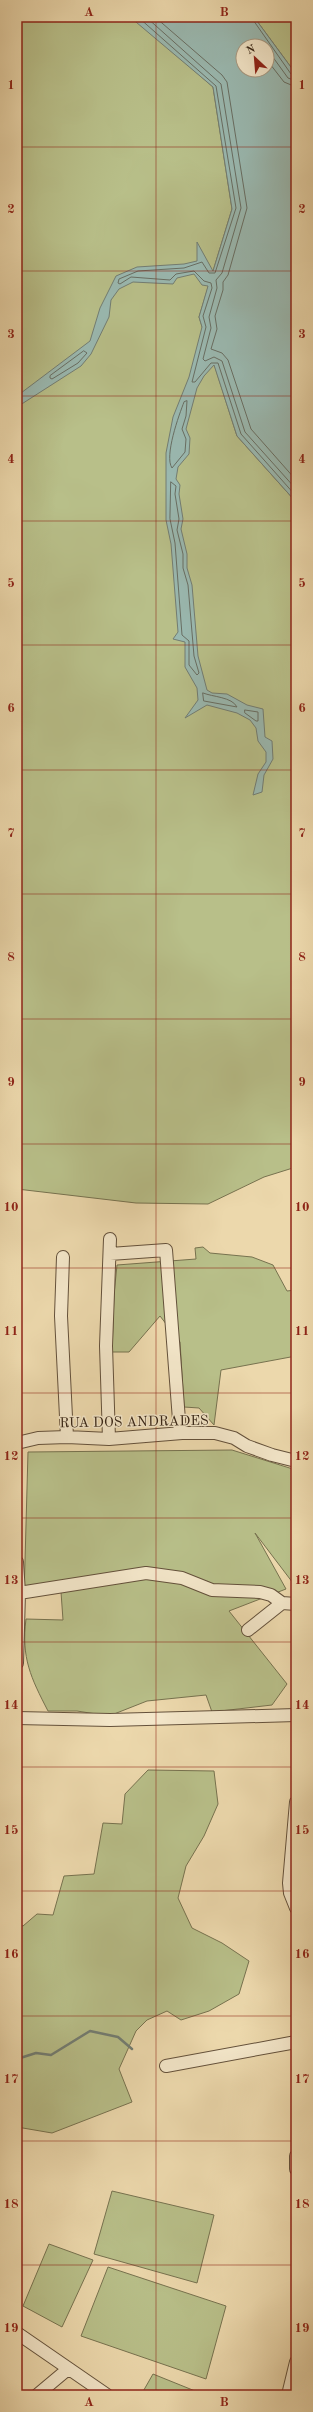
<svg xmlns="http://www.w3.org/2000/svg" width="313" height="2412" font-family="'Old Standard TT',serif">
<rect width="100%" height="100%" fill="#ecd8ac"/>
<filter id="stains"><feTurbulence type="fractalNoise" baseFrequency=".005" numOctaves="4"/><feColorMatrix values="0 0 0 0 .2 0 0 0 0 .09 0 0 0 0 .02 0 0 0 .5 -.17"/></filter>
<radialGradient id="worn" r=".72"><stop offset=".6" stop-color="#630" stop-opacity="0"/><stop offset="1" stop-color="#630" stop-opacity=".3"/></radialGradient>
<!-- green -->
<path fill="#b8bf89" stroke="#77724f" d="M 17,17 L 134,18 L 213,87 L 232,209 L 199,317 L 237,436 L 296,502 L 296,1167 L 264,1177 L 208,1204 L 136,1203 L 17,1189 Z
M 254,17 L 296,17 L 296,74 Z
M 203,1247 L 210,1253 L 252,1257 L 273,1265 L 287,1291 L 296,1290 L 296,1356 L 221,1370 L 214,1425 L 199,1408 L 184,1407 L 180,1342 L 160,1316 L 129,1352 L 112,1352 L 114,1295 L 117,1265 L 196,1259 L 195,1248 Z
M 232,1450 L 296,1470 L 296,1587 L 255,1533 L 286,1589 L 229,1611 L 287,1684 L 272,1705 L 212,1712 L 206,1695 L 147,1701 L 109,1716 L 77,1711 L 48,1711 C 31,1678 21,1658 26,1619 L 63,1620 L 61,1592 L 24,1598 L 28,1452 Z
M 148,1770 L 214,1771 L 218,1804 L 204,1836 L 186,1866 L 178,1898 L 192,1928 L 222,1943 L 249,1961 L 239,1994 L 209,2011 L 181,2020 L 167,2011 L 147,2020 L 136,2031 L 119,2069 L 132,2102 L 52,2133 L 17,2127 L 17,1925 L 23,1926 L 37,1914 L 53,1915 L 64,1876 L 94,1874 L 103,1823 L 122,1824 L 125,1794 Z
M 112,2191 L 214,2215 L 197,2283 L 94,2254 Z
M 49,2244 L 93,2260 L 62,2327 L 23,2306 Z
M 108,2267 L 226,2306 L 206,2379 L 81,2336 Z
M 153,2374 L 205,2395 L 141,2395 Z"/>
<!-- water -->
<path fill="#9ab9b1" stroke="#727d73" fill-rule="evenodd" d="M 130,17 L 254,17 L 296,74 L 296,502 L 237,436 L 214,365 L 204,376 L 197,388 L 186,429 L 190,438 L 189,454 L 178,467 L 176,479 L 180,485 L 179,494 L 183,519 L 181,529 L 187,554 L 187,568 L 192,585 L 198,656 L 207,690 L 212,693 L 227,694 L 247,705 L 263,709 L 265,737 L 272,741 L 273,759 L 264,775 L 262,792 L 253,795 L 258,774 L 266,762 L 266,752 L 258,741 L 256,728 L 250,720 L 237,713 L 207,705 L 185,718 L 198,700 L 197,688 L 185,667 L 185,642 L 173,639 L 178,632 L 171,544 L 166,520 L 166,453 L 173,417 L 189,377 L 202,327 L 199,317 L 208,286 L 202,285 L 194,274 L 177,278 L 173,284 L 133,282 L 119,289 L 111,300 L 109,317 L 91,354 L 81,366 L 17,407 L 17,396 L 90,341 L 100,308 L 116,276 L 137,267 L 184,264 L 197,261 L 197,242 L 213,271 L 232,209 L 213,87 ZM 243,46 L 267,46 L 267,70 L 243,70 Z"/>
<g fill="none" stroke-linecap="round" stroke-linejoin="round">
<!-- shore -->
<path stroke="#686e63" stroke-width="1" d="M 138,17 L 216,86 L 236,208 L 215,273 L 209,273 L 202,262 L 184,268 L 138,271 L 119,279 L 118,283 L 120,284 L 131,277 L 170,280 L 176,274 L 194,271 L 204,281 L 211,283 L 212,288 L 203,316 L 206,327 L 192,382 L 195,382 L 211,363 L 218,363 L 241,434 L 296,496
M 146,17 L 221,84 L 241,208 L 222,273 L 216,280 L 217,288 L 209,317 L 211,328 L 203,359 L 205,361 L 214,357 L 222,361 L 245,432 L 296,489
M 155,17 L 222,75 L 227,82 L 247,208 L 228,275 L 223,282 L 223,290 L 215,316 L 217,329 L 211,349 L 222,353 L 228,360 L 251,429 L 296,480
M 251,17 L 291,74 L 296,75
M 267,49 L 288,78 L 296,81
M 267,60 L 284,82 L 296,87
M 84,351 L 87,353 L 78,363 L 52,379 L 50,378 L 50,376 Z
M 187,401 L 186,416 L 182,429 L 186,439 L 185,452 L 172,468 C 164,456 179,415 184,402 Z
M 171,482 L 176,486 L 175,494 L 179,519 L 177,530 L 183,554 L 183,568 L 188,585 L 194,656 L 199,673 L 197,675 L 189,665 L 189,641 L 182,635 L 175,543 L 170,519 Z
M 203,693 C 213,697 232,697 237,707 L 204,701 Z
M 245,710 L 258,712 L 258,721 L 256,721 L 245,713 Z"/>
<!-- stream -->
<path stroke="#727d73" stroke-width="2.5" d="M 17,2059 L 36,2053 L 51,2055 L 90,2031 L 118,2037 L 132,2049"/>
<!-- minor casing -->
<g stroke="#64513b" stroke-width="14">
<path id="minor" d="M 110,1254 L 166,1250 L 180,1433
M 63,1257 L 61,1316 L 67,1437
M 109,1439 L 106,1346 L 110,1239
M 17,1443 L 38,1438 L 67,1437 L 109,1439 L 182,1433 L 215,1433 L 234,1438 L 247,1446 L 272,1455 L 296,1461
M 17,1562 L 19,1593 L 17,1663
M 19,1593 L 146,1573 L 182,1578 L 212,1590 L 260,1592 L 271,1595 L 282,1603 L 296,1604
M 248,1630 L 282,1603
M 17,1718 L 110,1720 L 296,1715
M 296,1802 L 289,1883 L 290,1893 L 296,1908
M 166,2066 L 296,2042
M 296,2156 L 296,2169
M 17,2333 L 107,2395
M 37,2395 L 68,2369
M 288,2395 L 296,2362"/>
</g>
<!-- minor -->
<use href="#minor" stroke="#f3e6c9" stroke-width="12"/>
</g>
<!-- grid -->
<path fill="none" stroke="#8f2418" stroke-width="1" stroke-opacity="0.55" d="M 156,17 L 156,2395M 17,147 L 296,147M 17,271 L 296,271M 17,396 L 296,396M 17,521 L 296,521M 17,645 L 296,645M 17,770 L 296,770M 17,894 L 296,894M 17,1019 L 296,1019M 17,1144 L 296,1144M 17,1268 L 296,1268M 17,1393 L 296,1393M 17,1518 L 296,1518M 17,1642 L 296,1642M 17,1767 L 296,1767M 17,1891 L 296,1891M 17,2016 L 296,2016M 17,2141 L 296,2141M 17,2265 L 296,2265"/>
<g text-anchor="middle" stroke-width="3" stroke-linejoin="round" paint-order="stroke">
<!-- street labels -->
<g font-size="14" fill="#362415" stroke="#f3e6c9">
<text transform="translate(134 1421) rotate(-1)" y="5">RUA DOS ANDRADES</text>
</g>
</g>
<!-- margin -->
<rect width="313" height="2412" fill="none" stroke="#ecd8ac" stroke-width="44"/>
<!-- north arrow -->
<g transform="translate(255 58) rotate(334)"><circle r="19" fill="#f3e6c9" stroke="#a79881"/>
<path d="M0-3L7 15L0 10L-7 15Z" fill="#8f2418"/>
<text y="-6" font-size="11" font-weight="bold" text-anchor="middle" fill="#362415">N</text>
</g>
<rect x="22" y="22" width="269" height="2368" fill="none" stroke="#8f2418" stroke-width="1.5"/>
<g font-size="13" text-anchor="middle" font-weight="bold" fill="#8f2418">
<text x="89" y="16">A</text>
<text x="224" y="16">B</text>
<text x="11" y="89">1</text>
<text x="302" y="89">1</text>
<text x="11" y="213">2</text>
<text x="302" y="213">2</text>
<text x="11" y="338">3</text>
<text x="302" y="338">3</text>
<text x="11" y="463">4</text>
<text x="302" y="463">4</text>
<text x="11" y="587">5</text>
<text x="302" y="587">5</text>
<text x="11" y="712">6</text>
<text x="302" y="712">6</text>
<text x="11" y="837">7</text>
<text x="302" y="837">7</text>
<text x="11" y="961">8</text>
<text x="302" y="961">8</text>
<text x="11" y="1086">9</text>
<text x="302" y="1086">9</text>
<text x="11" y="1211">10</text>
<text x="302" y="1211">10</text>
<text x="11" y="1335">11</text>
<text x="302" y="1335">11</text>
<text x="11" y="1460">12</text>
<text x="302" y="1460">12</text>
<text x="11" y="1584">13</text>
<text x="302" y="1584">13</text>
<text x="11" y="1709">14</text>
<text x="302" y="1709">14</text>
<text x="11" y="1834">15</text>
<text x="302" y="1834">15</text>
<text x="11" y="1958">16</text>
<text x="302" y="1958">16</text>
<text x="11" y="2083">17</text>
<text x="302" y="2083">17</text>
<text x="11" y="2208">18</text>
<text x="302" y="2208">18</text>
<text x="11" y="2332">19</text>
<text x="302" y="2332">19</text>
<text x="89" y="2406">A</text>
<text x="224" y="2406">B</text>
</g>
<rect width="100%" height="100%" filter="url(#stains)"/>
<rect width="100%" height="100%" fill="url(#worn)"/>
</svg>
